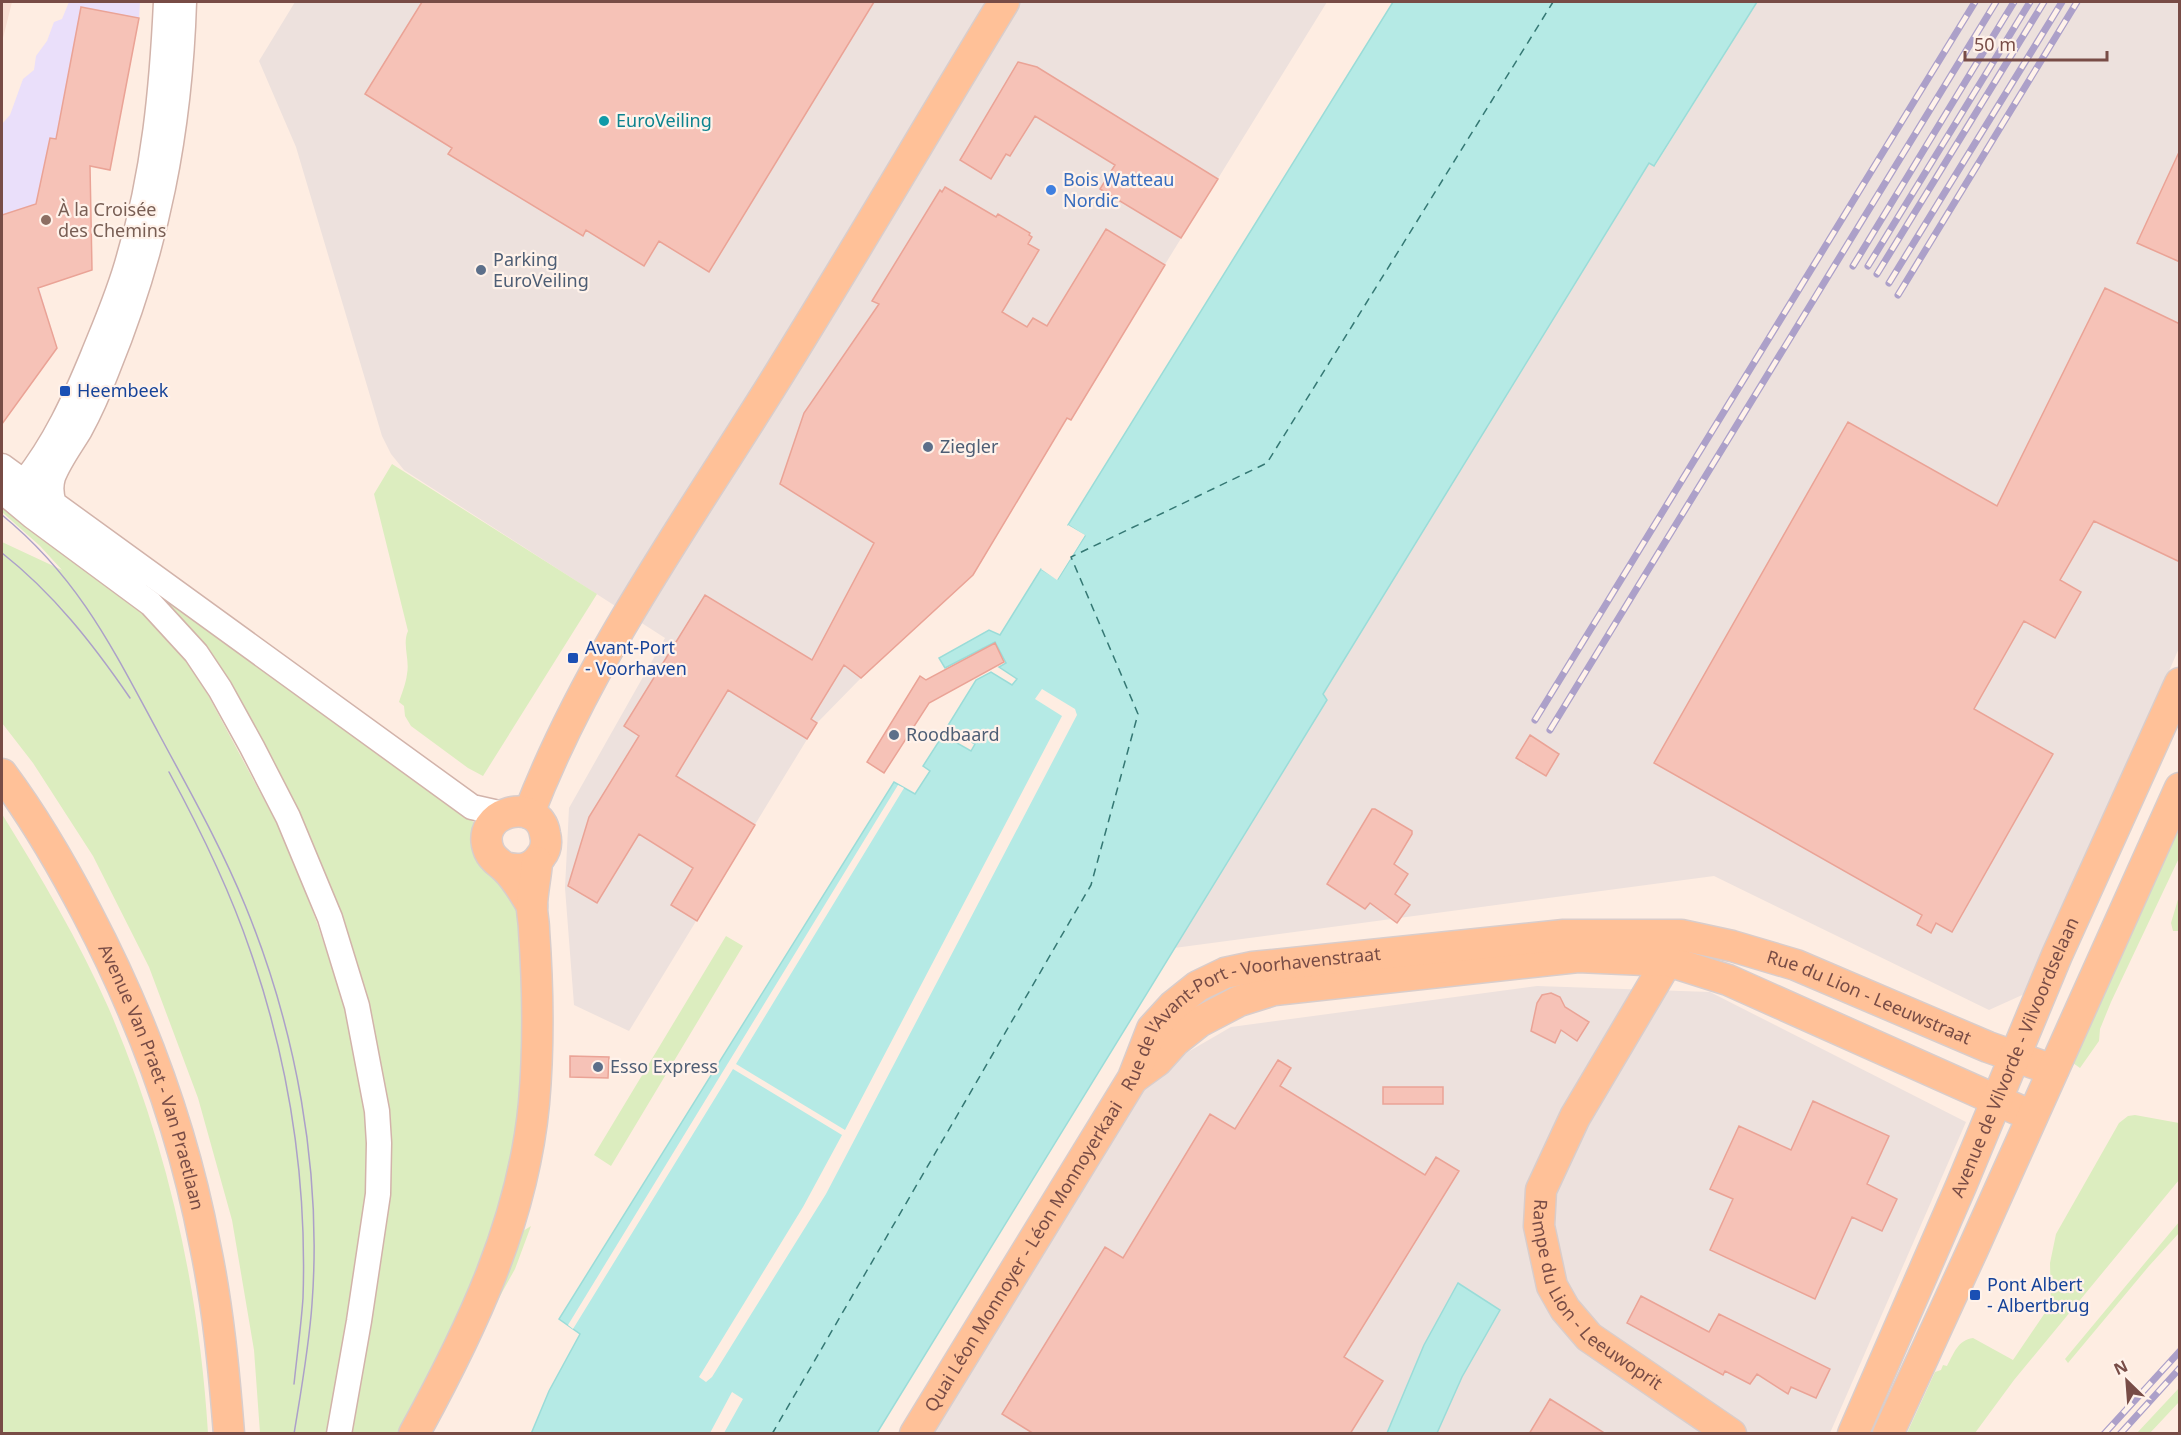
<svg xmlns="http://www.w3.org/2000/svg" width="2181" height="1435" font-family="'Noto Sans',sans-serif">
<rect width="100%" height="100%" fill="#feede2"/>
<!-- residential -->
<path fill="#f9dfd3" d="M 2,2 L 12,2 L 2,42 Z"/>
<!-- industrial -->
<path fill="#ede1dd" d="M 295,2 L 1327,2 L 1114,347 L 1107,362 L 1071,420 L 1067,418 L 973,575 L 861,678 L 817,723 L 629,1031 L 574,1005 L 565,888 L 569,808 L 665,638 L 404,470 L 391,454 L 382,436 L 296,147 L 259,61 Z
M 1757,2 L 2179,2 L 2179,648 L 2031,991 L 1989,1010 L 1714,876 L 1174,948 L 1327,700 L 1322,694 L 1649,162 L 1655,166 Z
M 1537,986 L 1710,992 L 1966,1122 L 1830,1433 L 921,1434 L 1136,1082 L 1231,1027 Z"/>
<!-- education -->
<path fill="#eadffa" d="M 69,2 L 140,2 L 139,18 L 110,170 L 90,166 L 92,270 L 39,288 L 57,348 L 2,423 L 2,124 L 10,115 L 23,79 L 34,70 L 36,56 L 47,41 L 54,22 L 62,19 Z"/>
<!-- green -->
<path fill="#dcedbf" d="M 392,464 L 597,594 L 483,776 L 468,768 L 411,726 L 405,716 L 404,706 L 399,702 C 402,693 406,683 407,674 C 410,659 402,644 408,631 L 374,494 Z
M 8,483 L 468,816 L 475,824 L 498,877 L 520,914 L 528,1063 L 498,1233 L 401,1433 L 346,1433 L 366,1322 L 371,1041 L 225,686 Z
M 2,498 L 142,610 L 186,660 L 208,695 L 276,822 L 294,862 L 317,923 L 346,1010 L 363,1085 L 369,1145 L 367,1195 L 332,1433 L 260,1433 L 254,1350 L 232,1220 L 198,1098 L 149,967 L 93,856 L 33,763 L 2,723 L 2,542 L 62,570 L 40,546 L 2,512 Z
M 2,814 C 41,877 79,941 109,1009 C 167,1144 199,1287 208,1433 L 2,1433 Z
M 2179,823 L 2179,858 L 2111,1002 L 2100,1029 L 2099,1041 L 2080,1068 L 2073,1063 Z
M 2179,896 L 2180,931 L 2173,931 L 2171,923 Z
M 726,936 L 743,946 L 611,1166 L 594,1155 Z
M 2135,1115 L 2179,1123 L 2179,1180 L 2014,1380 L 1975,1433 L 1907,1433 L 1935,1372 L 1941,1370 L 1943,1365 L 1947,1366 C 1954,1353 1958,1340 1973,1338 L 2013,1360 L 2051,1304 L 2050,1263 L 2056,1234 L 2119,1123 L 2128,1116 Z
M 2179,1222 L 2179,1233 L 2149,1266 L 2068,1363 L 2065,1359 Z
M 531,1226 L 515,1269 L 495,1305 L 491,1303 L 515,1236 Z
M 2179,1388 L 2179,1402 L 2150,1433 L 2137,1433 Z"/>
<!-- water -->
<path fill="#b5eae5" stroke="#9adcd8" stroke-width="1.5" d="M 1393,2 L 1757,2 L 1654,166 L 1649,163 L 1323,694 L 1327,700 L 877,1433 L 531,1434 L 549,1391 L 580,1334 L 559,1319 L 894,782 L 915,794 L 930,771 L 923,766 L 943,735 L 971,751 L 975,744 L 947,727 L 976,680 L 991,672 L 1012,685 L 1017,679 L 999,667 L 1006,663 L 995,642 L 945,668 L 939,658 L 989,630 L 1000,635 L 1041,569 L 1058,579 L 1085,536 L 1068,525 Z
M 1458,1283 L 1500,1310 L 1462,1377 L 1437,1433 L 1387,1433 L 1424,1345 Z"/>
<!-- pier -->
<path fill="#feede2" d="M 1068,525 L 1085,535 L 1057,580 L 1041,569 L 1043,567 L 1056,575 L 1069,556 L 1081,536 L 1067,528 Z
M 1042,689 L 1075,709 L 1077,715 L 826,1194 L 712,1377 L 706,1382 L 699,1377 L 803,1207 L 842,1135 L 733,1069 L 573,1329 L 568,1325 L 898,785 L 904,788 L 736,1064 L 845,1130 L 1062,716 L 1035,699 Z
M 732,1392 L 743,1399 L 724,1433 L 710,1433 Z"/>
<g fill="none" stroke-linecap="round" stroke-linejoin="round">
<!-- ferry -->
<path stroke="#357874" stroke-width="1.5" stroke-dasharray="8 6" stroke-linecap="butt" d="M 772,1434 L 1091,885 L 1138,714 L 1071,557 L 1267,463 L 1553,2"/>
</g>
<!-- building -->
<path fill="#f6c2b7" stroke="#eaa396" stroke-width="1.5" d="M 422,2 L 874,2 L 709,272 L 659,241 L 644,266 L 586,230 L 583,236 L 448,154 L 452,148 L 365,94 Z
M 81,7 L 139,18 L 110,170 L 90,166 L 92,270 L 38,288 L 57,348 L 2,424 L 2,215 L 36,204 L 50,138 L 56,139 Z
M 1018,62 L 1037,67 L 1218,179 L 1181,238 L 1100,189 L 1115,165 L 1035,116 L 1010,156 L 1006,154 L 991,179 L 960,160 Z
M 2180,150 L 2180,262 L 2137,243 Z
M 945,187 L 996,217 L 998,214 L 1030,233 L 1029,235 L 1032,237 L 1028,244 L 1039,250 L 1002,312 L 1027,327 L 1033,318 L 1047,326 L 1106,229 L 1165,265 L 1071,420 L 1067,418 L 973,575 L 861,678 L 844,665 L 811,719 L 817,723 L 807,739 L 728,690 L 676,776 L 755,825 L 697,921 L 671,905 L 693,868 L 639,834 L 597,903 L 568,886 L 589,817 L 639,736 L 624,726 L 705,595 L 812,660 L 874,543 L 780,484 L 804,413 L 879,304 L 872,301 L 940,190 L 942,192 Z
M 2105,288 L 2180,324 L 2180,562 L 2094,521 L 2060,580 L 2081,592 L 2055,638 L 2024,621 L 1974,709 L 2053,754 L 1952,932 L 1936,923 L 1931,933 L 1917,925 L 1922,915 L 1654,763 L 1848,422 L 1997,506 Z
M 995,643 L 1004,662 L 929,703 L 884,773 L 867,762 L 920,676 L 926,680 Z
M 1530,735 L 1559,754 L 1546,776 L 1516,758 Z
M 1372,809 L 1375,809 L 1412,831 L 1412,834 L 1394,864 L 1408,874 L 1395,894 L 1410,905 L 1397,923 L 1370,903 L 1365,909 L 1327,884 Z
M 1551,993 L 1560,997 L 1565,1007 L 1589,1022 L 1577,1041 L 1561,1030 L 1555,1043 L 1531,1031 L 1537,1003 L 1542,995 Z
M 570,1056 L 609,1057 L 608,1078 L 570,1077 Z
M 1278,1060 L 1291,1068 L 1280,1086 L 1425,1175 L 1436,1157 L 1459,1171 L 1344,1357 L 1383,1381 L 1350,1434 L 1034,1434 L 1002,1414 L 1105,1247 L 1123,1258 L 1210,1114 L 1235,1129 Z
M 1383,1087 L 1443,1087 L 1443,1104 L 1383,1104 Z
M 1813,1101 L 1889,1136 L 1867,1184 L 1897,1199 L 1882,1231 L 1852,1217 L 1815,1299 L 1710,1250 L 1733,1199 L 1710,1189 L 1739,1126 L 1791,1150 Z
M 1641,1296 L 1709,1332 L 1719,1314 L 1830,1369 L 1816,1398 L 1791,1387 L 1788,1394 L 1757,1374 L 1750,1384 L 1725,1371 L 1723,1375 L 1627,1323 Z
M 1550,1399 L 1606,1434 L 1529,1434 Z"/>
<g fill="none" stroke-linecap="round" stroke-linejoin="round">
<!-- minor casing -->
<g stroke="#d2b3aa" stroke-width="27">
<path id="minor" d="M 2,466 L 472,807 L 503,814
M 24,482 C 55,443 74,401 93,355 C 106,323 120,291 129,257 C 154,174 162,88 166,2
M 2,491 L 32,516 L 151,604 L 196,653 L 220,689 L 252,747 L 288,817 L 330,918 L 357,1006 L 377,1111 L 379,1143 L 378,1194 L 359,1321 L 339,1434
M 54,504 C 51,495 50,487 53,477 C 59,461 71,445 80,430 C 91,410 100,389 108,368 C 157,248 180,131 184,2"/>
</g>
<!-- major casing -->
<g stroke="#d9cdcb" stroke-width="33">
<g id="major">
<path id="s1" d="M 2,774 C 34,817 62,865 87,913 C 142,1018 183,1129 205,1245 C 218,1307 224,1370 229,1434"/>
<path d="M 529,813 C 585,668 676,538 759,406 C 843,273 922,136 1004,2"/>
<path d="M 504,867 C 519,871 532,870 541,856 C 546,850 547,842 545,834 C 539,795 473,811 489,851 C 493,860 499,862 505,868 C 516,878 524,893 532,906"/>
<path id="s2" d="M 1675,948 L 1575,1117 L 1541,1190 L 1539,1226 L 1552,1286 L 1565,1309 L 1589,1337 L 1731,1434"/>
<path d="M 1135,1077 L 1157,1061 L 1175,1041 L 1199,1022 L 1239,1001 L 1274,990 L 1578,957 L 1668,961 L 1728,980 L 2032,1116"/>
<path d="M 414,1434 C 471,1330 523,1222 534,1103 C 539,1046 538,987 534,930 C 534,922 532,915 532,907 C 532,893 536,877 537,862"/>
<path id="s3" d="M 915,1434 L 1133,1078 L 1152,1029 L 1173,1006 L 1198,986 L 1225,973 L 1253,967 L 1564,935 L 1681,935 L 1732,946 L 1796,965 L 1988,1047 L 2053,1070"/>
<path id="s4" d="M 1853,1434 L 1961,1186 L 2057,955 L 2180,683"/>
<path d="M 1888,1434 L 1973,1249 L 2180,788"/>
</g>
</g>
<!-- minor -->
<use href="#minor" stroke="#fff" stroke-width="24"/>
<!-- major -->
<use href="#major" stroke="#ffc198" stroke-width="30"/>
<!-- tram -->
<path stroke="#aca0c9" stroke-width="1.5" d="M 2,515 C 79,578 113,649 159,734 C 189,790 221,846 245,905 C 296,1029 322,1170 312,1304 C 309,1347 301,1391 294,1434
M 2,553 C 53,593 93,644 130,698
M 169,772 C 200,829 229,888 250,950 C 289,1062 307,1179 303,1298 C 301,1327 297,1355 294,1384"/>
<!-- rail casing -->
<g stroke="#aca0c9" stroke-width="7">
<path id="rail" d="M 1853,266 L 2014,2
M 1868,266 L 2030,2
M 1877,274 L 2044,2
M 1889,283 L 2062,2
M 1898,295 L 2077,2
M 1535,720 L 1975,2
M 1550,730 L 1996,2
M 2104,1434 L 2180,1351
M 2120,1434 L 2180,1368"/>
</g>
<!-- rail -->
<use href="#rail" stroke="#fff2ea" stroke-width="4.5" stroke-dasharray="14" stroke-linecap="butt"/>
</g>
<!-- markers -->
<circle fill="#0f9aa8" stroke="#fff2ea" stroke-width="2" cx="604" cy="121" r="6"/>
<circle fill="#3f7fe0" stroke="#fff2ea" stroke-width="2" cx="1051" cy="190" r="6"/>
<circle fill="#8d6e63" stroke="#fff2ea" stroke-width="2" cx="46" cy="220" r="6"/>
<g fill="#5c6f8a" stroke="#fff2ea" stroke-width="2">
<circle cx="481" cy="270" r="6"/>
<circle cx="928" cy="447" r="6"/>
<circle cx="894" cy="735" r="6"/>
<circle cx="598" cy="1067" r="6"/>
</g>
<g fill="#1a4fb4" stroke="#fff2ea" stroke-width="2">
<rect x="59" y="385" width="12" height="12" rx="3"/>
<rect x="567" y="652" width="12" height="12" rx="3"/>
<rect x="1969" y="1289" width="12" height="12" rx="3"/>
</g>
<g text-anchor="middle" stroke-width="4.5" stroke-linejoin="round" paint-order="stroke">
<!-- culture labels -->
<g font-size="18" fill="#0d838f" stroke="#fff2ea" text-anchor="start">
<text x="616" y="127">EuroVeiling</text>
</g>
<!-- shop labels -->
<g font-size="18" fill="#366cbe" stroke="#fff2ea" text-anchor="start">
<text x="1063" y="186">Bois Watteau<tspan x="1063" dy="21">Nordic</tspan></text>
</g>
<!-- education labels -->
<g font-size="18" fill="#785e54" stroke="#fff2ea" text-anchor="start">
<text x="58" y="216">À la Croisée<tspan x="58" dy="21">des Chemins</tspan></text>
</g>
<!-- service labels -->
<g font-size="18" fill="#4e5e75" stroke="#fff2ea" text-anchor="start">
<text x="493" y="266">Parking<tspan x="493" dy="21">EuroVeiling</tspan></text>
<text x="940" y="453">Ziegler</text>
<text x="906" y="741">Roodbaard</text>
<text x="610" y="1073">Esso Express</text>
</g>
<!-- transit labels -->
<g font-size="18" fill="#164399" stroke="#fff2ea" text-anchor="start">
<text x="77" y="397">Heembeek</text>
<text x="585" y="654">Avant-Port<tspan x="585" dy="21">- Voorhaven</tspan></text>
<text x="1987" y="1291">Pont Albert<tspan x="1987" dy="21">- Albertbrug</tspan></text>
</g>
<!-- street labels -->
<g font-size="18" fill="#784c46" stroke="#fff2ea">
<text dy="6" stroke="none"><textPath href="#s3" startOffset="1220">Rue du Lion - Leeuwstraat</textPath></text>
<text dy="6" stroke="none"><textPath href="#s3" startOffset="562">Rue de l'Avant-Port - Voorhavenstraat</textPath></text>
<text dy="6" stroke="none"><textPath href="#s4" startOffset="410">Avenue de Vilvorde - Vilvoordselaan</textPath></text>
<text dy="6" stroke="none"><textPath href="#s1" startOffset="340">Avenue Van Praet - Van Praetlaan</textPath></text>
<text dy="6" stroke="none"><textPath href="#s3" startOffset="208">Quai Léon Monnoyer - Léon Monnoyerkaai</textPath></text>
<text dy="6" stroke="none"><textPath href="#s2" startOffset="405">Rampe du Lion - Leeuwoprit</textPath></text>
</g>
</g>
<!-- border -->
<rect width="2181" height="1435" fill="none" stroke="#784c46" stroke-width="6"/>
<!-- north arrow -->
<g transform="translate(2127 1381) rotate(335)" stroke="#fff2ea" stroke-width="4.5" paint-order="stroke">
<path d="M0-4.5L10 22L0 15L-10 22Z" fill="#784c46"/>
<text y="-9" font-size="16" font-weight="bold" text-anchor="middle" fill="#784c46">N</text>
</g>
<!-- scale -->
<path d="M1965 51v9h142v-9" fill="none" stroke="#784c46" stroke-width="3"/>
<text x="1974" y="51" font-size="18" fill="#784c46" stroke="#fff2ea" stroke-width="4.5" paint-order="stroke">50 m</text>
</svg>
